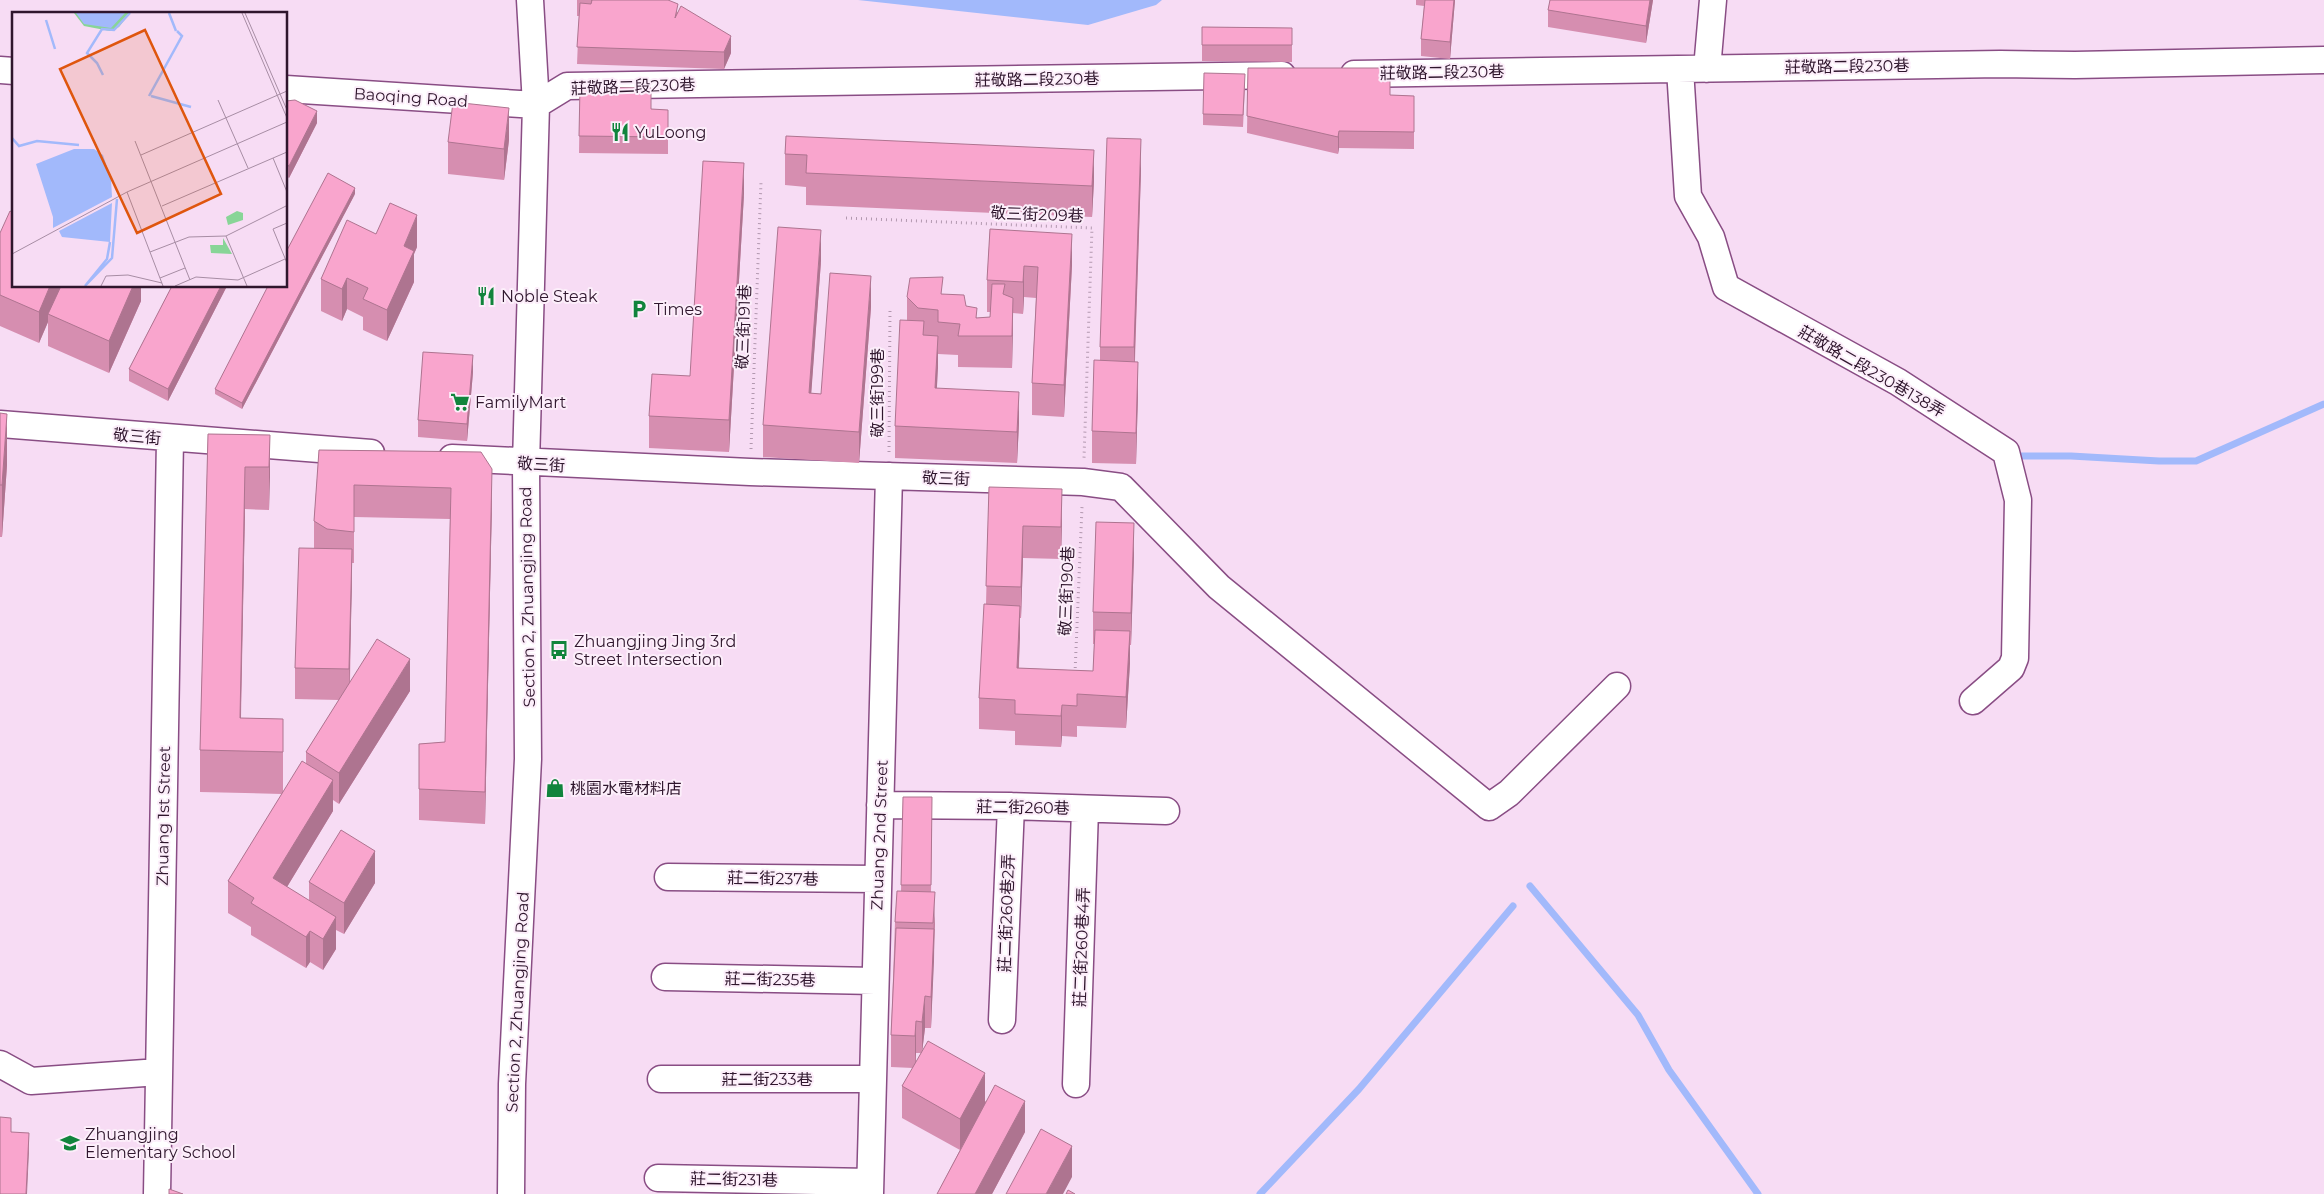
<svg xmlns="http://www.w3.org/2000/svg" width="2324" height="1194" font-family="Montserrat,'Noto Sans TC',sans-serif">
<rect width="100%" height="100%" fill="#f7dcf4"/>
<!-- water -->
<path fill="#a2b9fb" d="M 858,0 L 1162,0 L 1156,5 L 1088,25 Z"/>
<g fill="none" stroke-linecap="round" stroke-linejoin="round">
<!-- stream -->
<path stroke="#a2b9fb" stroke-width="7" d="M 2020,456 L 2071,456 L 2159,461 L 2196,461 L 2324,404
M 1530,886 L 1638,1015 L 1669,1070 L 1758,1194
M 1260,1194 L 1359,1089 L 1513,906"/>
<!-- minor casing -->
<g stroke="#894d84" stroke-width="29">
<path id="minor" d="M 1680,69 L 1688,196 L 1711,237 L 1726,287 L 1898,382 L 2006,452 L 2018,500 L 2015,658 L 2011,668 L 1973,701
M 1707,69 L 1713,0
M 0,70 L 14,71
M 1354,74 L 2000,64 L 2075,65 L 2324,60
M 286,89 L 536,105
M 536,105 L 567,86 L 1282,75
M 0,424 L 371,453
M 452,458 L 750,472 L 1083,482 L 1121,487 L 1219,587 L 1489,807 L 1509,793 L 1617,686
M 880,805 L 1011,806 L 1166,811
M 668,877 L 878,879
M 665,977 L 875,981
M 1002,1020 L 1011,806
M 0,1064 L 31,1081 L 159,1072
M 661,1079 L 873,1079
M 1076,1084 L 1085,809
M 658,1178 L 870,1182
M 157,1194 L 170,439
M 511,1194 L 512,1084 L 528,759 L 526,464 L 536,105 L 530,0
M 870,1194 L 889,476"/>
</g>
<!-- path -->
<path stroke="#b298af" stroke-width="3" stroke-dasharray="1 4" stroke-linecap="butt" d="M 846,218 L 1092,228 L 1084,458
M 751,449 L 761,182
M 889,452 L 890,311
M 1075,673 L 1082,507"/>
<!-- minor -->
<use href="#minor" stroke="#fff" stroke-width="26"/>
</g>
<!-- wall -->
<path fill="#d68eb0" fill-rule="evenodd" d="M 577,0 L 668,0 L 678,13 L 731,53 L 724,69 L 577,64 L 579,16 L 577,16 Z
M 1416,0 L 1455,0 L 1450,59 L 1421,56 L 1421,39 L 1424,6 L 1416,5 Z
M 1550,0 L 1653,0 L 1646,43 L 1548,27 L 1548,10 Z
M 1202,27 L 1292,28 L 1292,62 L 1202,61 Z
M 1248,68 L 1390,95 L 1414,96 L 1414,149 L 1339,148 L 1338,154 L 1247,133 Z
M 1245,85 L 1243,127 L 1203,125 L 1203,114 Z
M 580,87 L 651,109 L 668,110 L 668,154 L 579,153 Z
M 286,101 L 317,123 L 289,178 L 286,176 Z
M 786,136 L 1094,181 L 1092,217 L 806,205 L 806,187 L 785,185 L 785,154 Z
M 509,140 L 504,180 L 448,174 L 448,142 Z
M 1141,171 L 1135,361 L 1138,393 L 1136,464 L 1092,463 L 1092,431 L 1100,360 L 1100,347 Z
M 355,194 L 242,409 L 215,394 L 215,389 Z
M 744,194 L 729,452 L 649,448 L 649,416 L 690,376 Z
M 990,229 L 1072,265 L 1064,417 L 1032,415 L 1032,383 L 1036,298 L 1024,297 L 1023,314 L 1013,313 L 1012,368 L 958,367 L 958,355 L 938,354 L 938,341 L 937,388 L 1019,423 L 1017,463 L 895,458 L 895,426 L 907,320 L 907,297 L 943,294 L 966,306 L 977,318 L 990,317 L 990,312 L 987,312 L 987,280 Z
M 0,233 L 14,286 L 141,286 L 141,301 L 109,373 L 48,346 L 48,322 L 39,343 L 0,326 Z
M 376,234 L 417,247 L 414,254 L 414,282 L 387,341 L 363,330 L 363,317 L 347,309 L 342,321 L 321,311 L 321,279 Z
M 821,261 L 811,393 L 821,394 L 871,307 L 859,463 L 763,457 L 763,425 Z
M 172,286 L 227,286 L 168,401 L 129,381 L 129,369 Z
M 473,372 L 467,441 L 418,437 L 418,420 Z
M 0,413 L 7,465 L 2,537 L 0,537 Z
M 208,434 L 270,435 L 269,510 L 245,509 L 241,718 L 283,719 L 283,792 L 306,764 L 306,752 L 339,700 L 295,699 L 295,668 L 314,548 L 314,521 L 319,450 L 481,452 L 492,501 L 485,824 L 419,820 L 419,744 L 445,742 L 450,519 L 354,517 L 354,563 L 352,563 L 350,683 L 410,691 L 339,804 L 333,800 L 333,811 L 287,887 L 309,901 L 309,882 L 375,883 L 344,934 L 336,930 L 336,949 L 323,970 L 310,962 L 306,968 L 251,935 L 251,927 L 228,913 L 228,881 L 282,794 L 200,792 L 200,750 Z
M 989,487 L 1062,520 L 1061,559 L 1023,558 L 1021,618 L 1020,618 L 1019,668 L 1093,671 L 1094,644 L 1093,644 L 1093,612 L 1134,555 L 1131,645 L 1130,645 L 1130,663 L 1126,728 L 1077,726 L 1077,737 L 1062,736 L 1061,747 L 1015,745 L 1015,731 L 979,729 L 979,698 L 986,604 Z
M 903,797 L 932,829 L 931,892 L 935,924 L 931,1028 L 925,1028 L 922,1052 L 1025,1132 L 992,1194 L 937,1194 L 960,1150 L 902,1118 L 902,1086 L 913,1068 L 891,1067 L 891,1035 L 895,922 L 901,891 ZM 916,1053 L 921,1053 L 916,1063 Z"/>
<!-- shaded-wall -->
<path fill="#ae7490" d="M 1454,0 L 1455,0 L 1450,59 L 1450,42 Z
M 1650,0 L 1653,0 L 1646,43 L 1646,26 Z
M 731,36 L 731,53 L 724,69 L 724,52 Z
M 509,108 L 509,140 L 504,180 L 504,149 Z
M 317,111 L 317,123 L 289,178 L 289,166 Z
M 1339,131 L 1339,148 L 1338,154 L 1338,137 Z
M 1141,139 L 1141,171 L 1134,379 L 1134,347 Z
M 1094,150 L 1094,181 L 1092,217 L 1092,186 Z
M 744,163 L 744,194 L 729,452 L 729,420 Z
M 355,188 L 355,194 L 242,409 L 242,403 Z
M 417,215 L 417,247 L 414,254 L 414,282 L 387,341 L 387,310 L 404,246 Z
M 821,230 L 821,261 L 809,424 L 809,393 Z
M 1072,234 L 1072,265 L 1064,417 L 1064,385 Z
M 1024,266 L 1024,297 L 1023,314 L 1023,282 Z
M 871,276 L 871,307 L 859,463 L 859,432 Z
M 347,278 L 347,309 L 342,321 L 342,289 Z
M 50,286 L 64,286 L 48,314 L 48,322 L 39,343 L 39,312 Z
M 133,286 L 141,286 L 141,301 L 109,373 L 109,341 Z
M 221,286 L 227,286 L 168,401 L 168,389 Z
M 1013,298 L 1013,329 L 1012,368 L 1012,336 Z
M 938,336 L 938,368 L 935,419 L 935,388 Z
M 473,355 L 473,372 L 467,441 L 467,424 Z
M 1138,362 L 1138,393 L 1136,464 L 1136,433 Z
M 1019,392 L 1019,423 L 1017,463 L 1017,432 Z
M 7,414 L 7,465 L 2,537 L 2,485 Z
M 270,435 L 270,477 L 269,510 L 269,467 Z
M 245,467 L 245,509 L 240,751 L 240,718 Z
M 492,469 L 492,501 L 485,824 L 485,792 Z
M 1062,489 L 1062,520 L 1061,559 L 1061,527 Z
M 1134,523 L 1134,555 L 1131,645 L 1131,613 Z
M 1023,526 L 1023,558 L 1021,618 L 1021,587 Z
M 352,549 L 352,581 L 349,700 L 349,669 Z
M 1020,606 L 1020,638 L 1017,699 L 1017,668 Z
M 1130,631 L 1130,663 L 1126,728 L 1126,697 Z
M 410,659 L 410,691 L 339,804 L 339,773 Z
M 1062,705 L 1062,736 L 1061,747 L 1061,716 Z
M 333,780 L 333,811 L 273,910 L 273,878 Z
M 375,851 L 375,883 L 344,934 L 344,903 Z
M 935,892 L 934,961 L 931,1028 L 931,997 Z
M 336,917 L 336,949 L 323,970 L 323,939 Z
M 310,931 L 310,962 L 306,968 L 306,937 Z
M 925,996 L 925,1028 L 922,1053 L 922,1022 Z
M 916,1021 L 916,1053 L 915,1068 L 915,1036 Z
M 985,1073 L 985,1105 L 960,1150 L 960,1119 Z
M 1025,1101 L 1025,1132 L 992,1194 L 975,1194 Z
M 29,1133 L 29,1150 L 27,1194 L 26,1194 Z
M 1072,1146 L 1072,1177 L 1063,1194 L 1046,1194 Z"/>
<!-- building -->
<path fill="#f9a5cd" stroke="#ae7490" d="M 591,0 L 668,0 L 678,4 L 675,18 L 681,6 L 731,36 L 724,52 L 577,47 L 580,3 L 591,4 L 592,0 Z
M 1425,0 L 1454,0 L 1450,42 L 1421,39 Z
M 1550,0 L 1650,0 L 1646,26 L 1548,10 Z
M 1202,27 L 1292,28 L 1292,45 L 1202,45 Z
M 1248,68 L 1390,68 L 1390,95 L 1414,96 L 1414,132 L 1339,131 L 1338,137 L 1247,116 Z
M 1204,73 L 1245,74 L 1243,115 L 1203,114 Z
M 580,87 L 651,88 L 651,109 L 668,110 L 668,137 L 579,136 Z
M 295,100 L 317,111 L 289,166 L 286,165 L 286,101 Z
M 453,102 L 509,108 L 504,149 L 448,142 Z
M 786,136 L 1094,150 L 1092,186 L 806,173 L 807,155 L 785,154 Z
M 1107,138 L 1141,139 L 1134,347 L 1100,347 Z
M 703,161 L 744,163 L 729,420 L 649,416 L 652,374 L 690,376 Z
M 328,173 L 355,188 L 242,403 L 215,389 L 268,286 L 286,286 L 286,252 Z
M 390,203 L 417,215 L 404,246 L 414,251 L 387,310 L 363,299 L 368,288 L 347,278 L 342,289 L 321,279 L 347,220 L 376,234 Z
M 10,211 L 14,213 L 14,286 L 50,286 L 39,312 L 0,295 L 0,233 Z
M 778,227 L 821,230 L 809,393 L 821,394 L 830,273 L 871,276 L 859,432 L 763,425 Z
M 990,229 L 1072,234 L 1064,385 L 1032,383 L 1038,267 L 1024,266 L 1023,282 L 987,280 Z
M 943,277 L 941,294 L 964,295 L 966,306 L 977,308 L 976,318 L 990,317 L 992,284 L 1005,284 L 1003,294 L 1013,298 L 1012,336 L 958,336 L 960,324 L 938,322 L 938,310 L 918,308 L 907,297 L 910,278 Z
M 61,286 L 133,286 L 109,341 L 48,314 Z
M 172,286 L 221,286 L 168,389 L 129,369 Z
M 900,320 L 924,321 L 923,335 L 938,336 L 935,388 L 1019,392 L 1017,432 L 895,426 Z
M 423,352 L 473,355 L 467,424 L 418,420 Z
M 1094,360 L 1138,362 L 1136,433 L 1092,431 Z
M 0,413 L 7,414 L 2,485 L 0,485 Z
M 208,434 L 270,435 L 269,467 L 245,467 L 240,718 L 283,719 L 283,752 L 200,750 Z
M 319,450 L 481,452 L 492,469 L 485,792 L 419,789 L 419,744 L 445,742 L 451,488 L 354,485 L 354,532 L 327,529 L 314,521 Z
M 989,487 L 1062,489 L 1061,527 L 1023,526 L 1021,587 L 986,586 Z
M 1096,522 L 1134,523 L 1131,613 L 1093,612 Z
M 299,548 L 352,549 L 349,669 L 295,668 Z
M 984,604 L 1020,606 L 1017,668 L 1093,671 L 1095,630 L 1130,631 L 1126,697 L 1077,694 L 1077,706 L 1062,705 L 1061,716 L 1015,714 L 1015,700 L 979,698 Z
M 377,639 L 410,659 L 339,773 L 306,752 Z
M 302,761 L 333,780 L 273,878 L 336,917 L 323,939 L 310,931 L 306,937 L 251,903 L 254,898 L 228,881 Z
M 903,797 L 932,797 L 931,885 L 901,885 Z
M 341,830 L 375,851 L 344,903 L 309,882 Z
M 897,891 L 935,892 L 933,923 L 895,922 Z
M 896,928 L 934,929 L 931,997 L 925,996 L 922,1022 L 916,1021 L 915,1036 L 891,1035 Z
M 928,1041 L 985,1073 L 960,1119 L 902,1086 Z
M 995,1085 L 1025,1101 L 975,1194 L 937,1194 Z
M 0,1117 L 11,1118 L 11,1132 L 29,1133 L 26,1194 L 0,1194 Z
M 1041,1129 L 1072,1146 L 1046,1194 L 1006,1194 Z
M 169,1189 L 183,1194 L 169,1194 Z
M 1068,1190 L 1075,1194 L 1066,1194 Z"/>
<!-- icons -->
<defs>
<g id="restaurant-bare" transform="scale(1.5)"><path d="M-5-6h1v4h1v-4h1v4h1v-4h1v5L-1.5 .5V6h-2V.5L-5-1ZM5-6V6H3V1.5H1.5Q1.5-4 5-6Z" fill="#11843c" stroke="#fceefa" stroke-width="2.5" paint-order="stroke"/></g>
<g id="parking-bare" transform="scale(1.5)"><path d="M-3.5-5.5H1a3.5 3.5 0 0 1 0 7H-1V5.5H-3.5ZM-1-3.4V-.6H.8a1.4 1.4 0 0 0 0-2.8Z" fill="#11843c" stroke="#fceefa" stroke-width="2.5" paint-order="stroke"/></g>
<g id="supermarket-bare" transform="scale(1.5)"><path d="M-6-5.5h2.5l.6 2H6L4.5 2H-2.5L-4.4-4H-6ZM-1.5 3.2a1.3 1.3 0 1 0 .1 0ZM3 3.2a1.3 1.3 0 1 0 .1 0Z" fill="#11843c" stroke="#fceefa" stroke-width="2.5" paint-order="stroke"/></g>
<g id="bus-bare" transform="scale(1.5)"><path d="M-5-6H5V4H4V6H2V4H-2V6H-4V4H-5ZM-3.5-4V0h7V-4ZM-3.5 1.2v1.5H-2V1.2ZM2 1.2v1.5H3.5V1.2Z" fill="#11843c" stroke="#fceefa" stroke-width="2.5" paint-order="stroke"/></g>
<g id="shop-bare" transform="scale(1.5)"><path d="M-5-2.5h2.3a2.7 3.5 0 0 1 5.4 0H5L5.5 6h-11ZM-1.5-2.5h3a1.5 2.3 0 0 0-3 0Z" fill="#11843c" stroke="#fceefa" stroke-width="2.5" paint-order="stroke"/></g>
<g id="school-bare" transform="scale(1.5)"><path d="M0-5L7-2L0 1L-7-2ZM-4 1L0 2.5L4 1V4Q0 6-4 4Z" fill="#11843c" stroke="#fceefa" stroke-width="2.5" paint-order="stroke"/></g>
</defs>
<g fill-rule="evenodd">
<use href="#restaurant-bare" x="620" y="132"/>
<use href="#restaurant-bare" x="486" y="296"/>
<use href="#parking-bare" x="639" y="309"/>
<use href="#supermarket-bare" x="460" y="402"/>
<use href="#bus-bare" x="559" y="650"/>
<use href="#shop-bare" x="555" y="788"/>
<use href="#school-bare" x="70" y="1143"/>
</g>
<g text-anchor="middle" stroke-width="4" stroke-linejoin="round" paint-order="stroke">
<!-- street labels -->
<g font-size="16" fill="#2f162d" stroke="#fceefa">
<text transform="translate(1847 66) rotate(-1)" y="6">莊敬路二段230巷</text>
<text transform="translate(1442 72) rotate(-1)" y="6">莊敬路二段230巷</text>
<text transform="translate(1037 79) rotate(-1)" y="6">莊敬路二段230巷</text>
<text transform="translate(633 86) rotate(-2)" y="6">莊敬路二段230巷</text>
<text transform="translate(411 97) rotate(4)" y="6">Baoqing Road</text>
<text transform="translate(1037 214) rotate(2)" y="6">敬三街209巷</text>
<text transform="translate(743 327) rotate(-88)" y="6">敬三街191巷</text>
<text transform="translate(1872 371) rotate(30)" y="6">莊敬路二段230巷138弄</text>
<text transform="translate(877 393) rotate(-90)" y="6">敬三街199巷</text>
<text transform="translate(137 436) rotate(5)" y="6">敬三街</text>
<text transform="translate(541 464) rotate(3)" y="6">敬三街</text>
<text transform="translate(946 478) rotate(2)" y="6">敬三街</text>
<text transform="translate(1066 591) rotate(-88)" y="6">敬三街190巷</text>
<text transform="translate(527 597) rotate(-91)" y="6">Section 2, Zhuangjing Road</text>
<text transform="translate(1023 807) rotate(1)" y="6">莊二街260巷</text>
<text transform="translate(163 816) rotate(-89)" y="6">Zhuang 1st Street</text>
<text transform="translate(879 835) rotate(-88)" y="6">Zhuang 2nd Street</text>
<text transform="translate(773 878) rotate(1)" y="6">莊二街237巷</text>
<text transform="translate(1006 913) rotate(-88)" y="6">莊二街260巷2弄</text>
<text transform="translate(1081 947) rotate(-88)" y="6">莊二街260巷4弄</text>
<text transform="translate(770 979) rotate(1)" y="6">莊二街235巷</text>
<text transform="translate(517 1002) rotate(-87)" y="6">Section 2, Zhuangjing Road</text>
<text x="767" y="1085">莊二街233巷</text>
<text transform="translate(734 1179) rotate(1)" y="6">莊二街231巷</text>
</g>
<!-- poi labels -->
<g font-size="16" fill="#2f162d" stroke="#fceefa" text-anchor="start">
<text x="635" y="138">YuLoong</text>
<text x="501" y="302">Noble Steak</text>
<text x="654" y="315">Times</text>
<text x="475" y="408">FamilyMart</text>
<text x="574" y="647">Zhuangjing Jing 3rd<tspan x="574" dy="18">Street Intersection</tspan></text>
<text x="570" y="794">桃園水電材料店</text>
<text x="85" y="1140">Zhuangjing<tspan x="85" dy="18">Elementary School</tspan></text>
</g>
</g>
<!-- overview -->
<g transform="translate(12 12)">
<rect width="275" height="275" fill="#f7dcf4"/>
<path d="M 62,1 L 118,1 L 107,15 L 98,19 L 72,14 ZM 225,199 L 231,201 L 231,208 L 216,213 L 214,205 ZM 211,226 L 220,242 L 199,241 L 198,233 L 211,233 Z" fill="#88d597"/>
<path d="M 64,1 L 113,1 L 99,16 L 72,12 ZM 62,137 L 82,137 L 91,143 L 99,167 L 100,185 L 41,216 L 41,205 L 24,152 ZM 100,191 L 98,230 L 50,225 L 47,219 Z" fill="#a2b9fb"/>
<path fill="none" stroke="#a2b9fb" stroke-width="2.5" d="M 157,1 L 164,19M 34,8 L 43,37M 91,63 L 85,51 L 75,41 L 90,17 L 102,18 L 118,1M 137,84 L 170,24 L 165,19M 139,84 L 179,95M 0,126 L 7,134 L 25,129 L 67,133M 73,274 L 100,246 L 105,187M 73,274 L 95,247 L 98,230"/>
<path fill="none" stroke="#a78da4" stroke-width="1" d="M 230,1 L 275,106M 233,1 L 275,98M 206,88 L 236,156M 123,129 L 178,268M 129,143 L 275,79M 261,146 L 275,180M 115,180 L 151,274M 150,194 L 275,140M 275,211 L 261,217 L 275,251M 214,224 L 235,274M 138,240 L 177,225 L 214,224 L 274,194M 0,242 L 115,180 L 275,110M 148,266 L 173,256M 89,274 L 94,264 L 116,263 L 150,271M 163,274 L 184,265 L 226,268 L 273,247"/>
<path fill="#df560e" fill-opacity="0.15" stroke="#df560e" stroke-width="2.5" d="M 133,18 L 209,182 L 125,221 L 48,57 Z"/>
<rect width="275" height="275" fill="none" stroke="#2f162d" stroke-width="2.5"/>
</g>
</svg>
